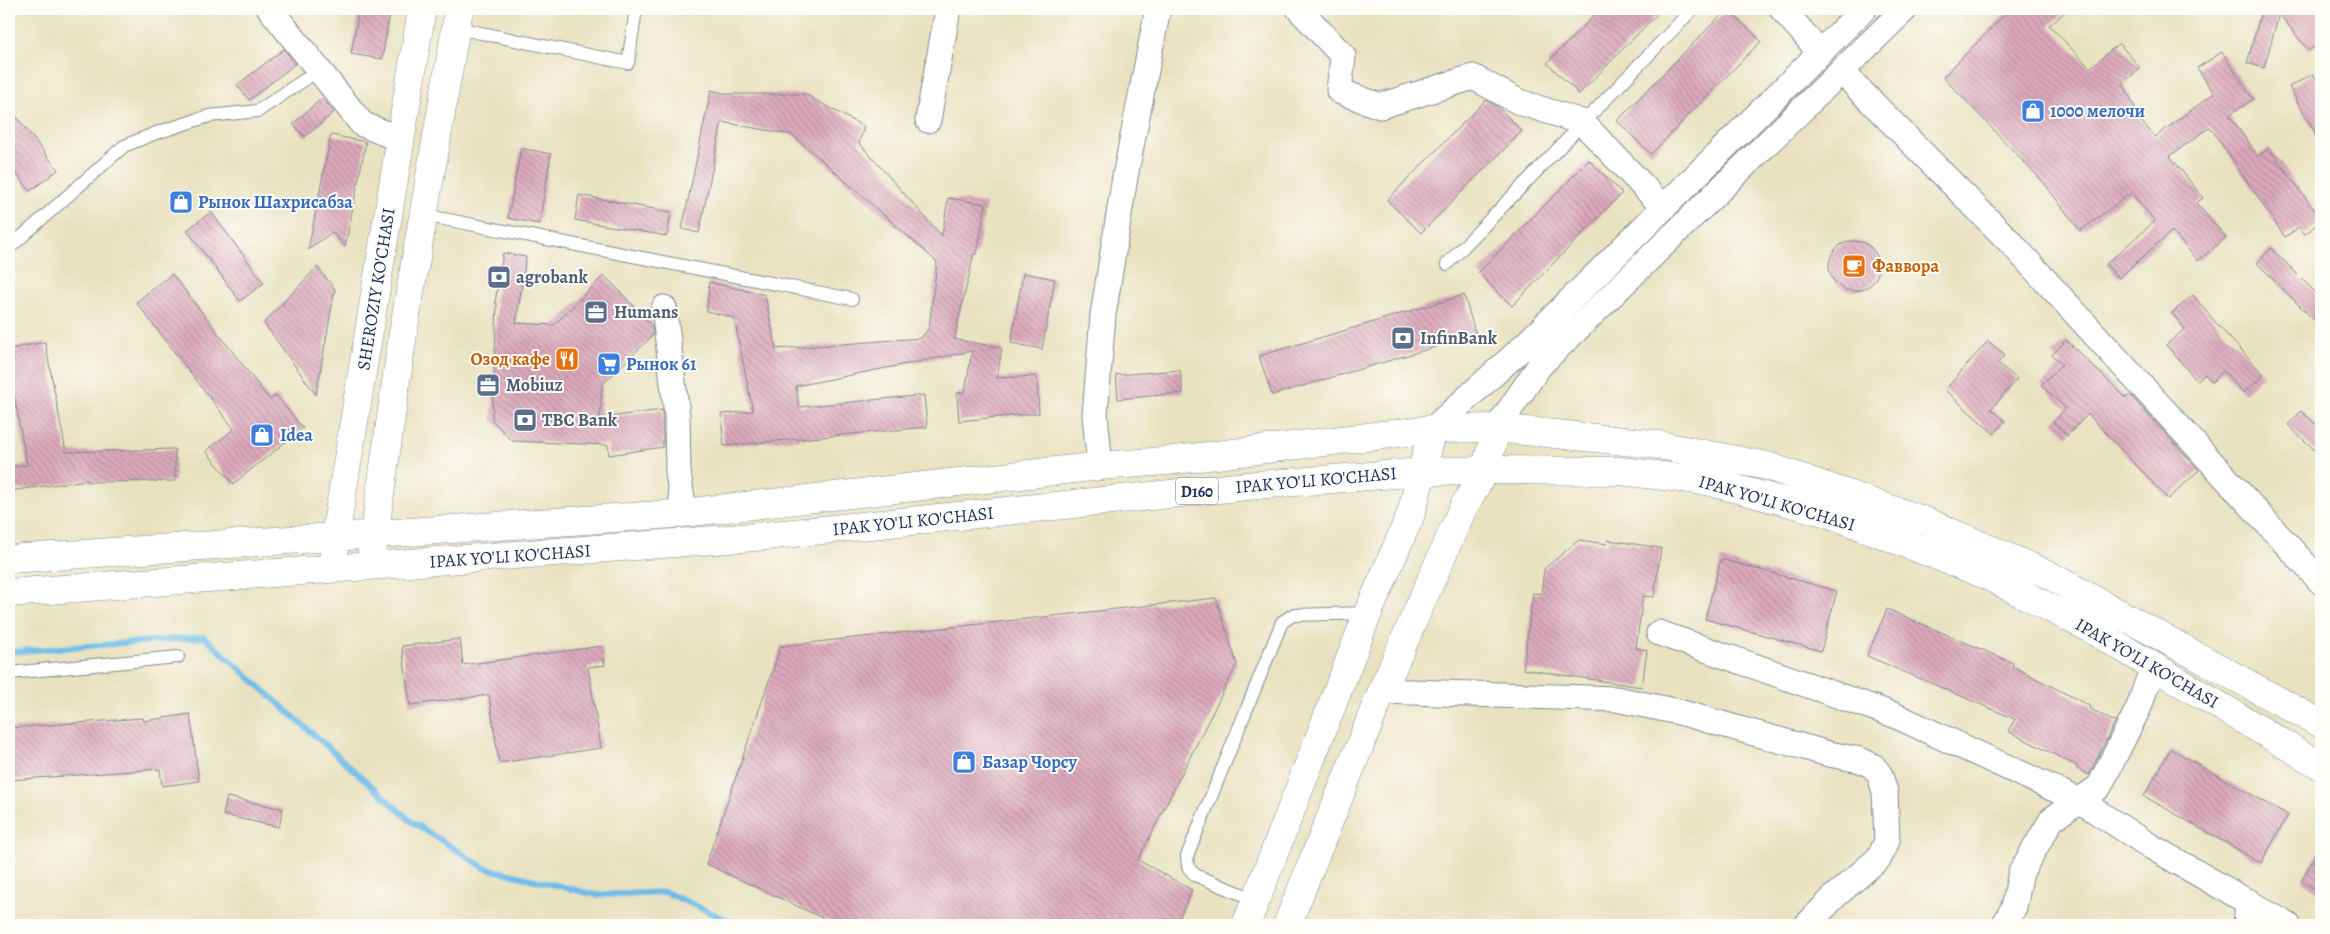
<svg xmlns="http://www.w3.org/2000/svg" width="2330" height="934" font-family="Alegreya,serif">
<defs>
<pattern id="building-back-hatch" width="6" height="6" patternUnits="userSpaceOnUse" patternTransform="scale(1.25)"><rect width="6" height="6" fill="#dca9bb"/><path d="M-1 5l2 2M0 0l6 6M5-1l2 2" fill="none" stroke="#b28a9b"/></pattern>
</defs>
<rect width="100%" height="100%" fill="#fdfcf7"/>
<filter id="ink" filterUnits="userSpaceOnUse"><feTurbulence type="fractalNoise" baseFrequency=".02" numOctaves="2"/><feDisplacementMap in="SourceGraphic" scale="10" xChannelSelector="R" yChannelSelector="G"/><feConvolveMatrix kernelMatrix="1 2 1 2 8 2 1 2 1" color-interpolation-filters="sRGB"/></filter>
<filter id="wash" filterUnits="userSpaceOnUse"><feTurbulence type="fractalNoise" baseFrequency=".0096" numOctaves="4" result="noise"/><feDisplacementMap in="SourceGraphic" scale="20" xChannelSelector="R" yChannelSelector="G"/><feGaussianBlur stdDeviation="1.12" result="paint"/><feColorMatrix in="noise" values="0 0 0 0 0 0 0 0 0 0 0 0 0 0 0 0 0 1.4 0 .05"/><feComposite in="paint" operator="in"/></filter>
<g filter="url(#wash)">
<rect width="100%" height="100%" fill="#e9e2c0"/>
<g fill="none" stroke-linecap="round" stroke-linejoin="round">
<!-- stream -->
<path stroke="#6dbce8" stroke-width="6" d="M 9,652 L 204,637 L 412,822 L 485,868 L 596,895 L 665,892 L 738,925"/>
</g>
<g id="blocks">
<!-- building -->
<path fill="url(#building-back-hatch)" d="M 359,9 L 390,12 L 382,59 L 351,54 Z
M 1601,9 L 1662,9 L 1579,94 L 1547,63 Z
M 1727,9 L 1761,41 L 1651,154 L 1617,121 Z
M 2010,9 L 2069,9 L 2049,25 L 2090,68 L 2119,43 L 2140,68 L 2123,83 L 2142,122 L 2155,137 L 2214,93 L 2197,68 L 2222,52 L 2253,99 L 2229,115 L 2258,156 L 2269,148 L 2321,219 L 2321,222 L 2305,234 L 2299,227 L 2285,237 L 2210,127 L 2170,156 L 2203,198 L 2196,203 L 2226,237 L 2198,261 L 2172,231 L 2119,278 L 2106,264 L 2155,221 L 2131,193 L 2080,231 L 2045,184 L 1943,77 Z
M 2262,9 L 2321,9 L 2321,41 L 2309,51 L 2279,14 L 2264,68 L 2247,63 Z
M 284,49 L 295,64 L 249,100 L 237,85 Z
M 2313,74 L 2321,87 L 2321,143 L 2289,87 Z
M 711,90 L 727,94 L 805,94 L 864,127 L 859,143 L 942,236 L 948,198 L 986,204 L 977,254 L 974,254 L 954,339 L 1002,348 L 997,378 L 1037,376 L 1039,413 L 959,421 L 957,393 L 965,392 L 972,351 L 796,386 L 799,407 L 924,395 L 927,427 L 724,446 L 721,414 L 753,411 L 734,318 L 707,311 L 709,282 L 765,295 L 776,349 L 921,338 L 929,328 L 937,262 L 793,135 L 722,122 L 699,233 L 682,229 Z
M 322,98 L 334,112 L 305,137 L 293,124 Z
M 1486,100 L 1498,107 L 1522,131 L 1421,233 L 1387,200 Z
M 9,107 L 58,170 L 30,191 L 9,164 Z
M 331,135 L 366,142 L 345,247 L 332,232 L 308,250 Z
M 521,148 L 551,154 L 539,224 L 508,218 Z
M 1589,160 L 1622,193 L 1512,306 L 1478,273 Z
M 579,195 L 671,212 L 667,236 L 575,220 Z
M 211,212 L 264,283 L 240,301 L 187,230 Z
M1829 266a25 25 0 1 1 50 0a25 25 0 1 1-50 0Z
M 2271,248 L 2321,298 L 2321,327 L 2257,263 Z
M 503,253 L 526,257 L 516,323 L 554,325 L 604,275 L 651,324 L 653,335 L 602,385 L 600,418 L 662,410 L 663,447 L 609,455 L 608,445 L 512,441 L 492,420 L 497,303 L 495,303 Z
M 317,267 L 335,289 L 316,395 L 264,323 Z
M 1023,273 L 1055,279 L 1042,349 L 1011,343 Z
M 172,274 L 270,400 L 276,395 L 303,428 L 233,484 L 206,451 L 234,429 L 136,302 Z
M 1464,295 L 1476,335 L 1272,395 L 1259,356 Z
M 2193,295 L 2215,322 L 2264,375 L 2244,393 L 2223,371 L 2212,382 L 2205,374 L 2197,381 L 2166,345 L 2185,329 L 2172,313 Z
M 2066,340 L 2126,398 L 2130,395 L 2199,470 L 2168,499 L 2088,414 L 2067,436 L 2053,422 L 2066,409 L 2041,385 L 2062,364 L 2052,355 Z
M 1988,341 L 2005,355 L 1998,363 L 2017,379 L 1991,409 L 2005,421 L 1994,434 L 1945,390 Z
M 45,342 L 66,452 L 175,449 L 175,481 L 88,482 L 88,480 L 9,491 L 9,467 L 27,465 L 9,368 L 9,349 Z
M 1180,370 L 1183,393 L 1118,399 L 1116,375 Z
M 2301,411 L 2321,429 L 2321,456 L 2288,425 Z
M 1579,540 L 1607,544 L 1608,540 L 1661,548 L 1654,597 L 1643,596 L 1636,648 L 1647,650 L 1642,687 L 1523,669 L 1533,593 L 1541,594 L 1544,569 Z
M 1721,559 L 1837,591 L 1821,651 L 1705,619 Z
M 1216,598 L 1237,664 L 1138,860 L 1192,890 L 1176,925 L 838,925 L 706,864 L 781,646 Z
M 1887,609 L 2013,663 L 2012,666 L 2090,706 L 2089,708 L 2115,722 L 2089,775 L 2076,768 L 2077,766 L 2008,731 L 2015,719 L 1867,656 Z
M 460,639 L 463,665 L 602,646 L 605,665 L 588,667 L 601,748 L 499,763 L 489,695 L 410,705 L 402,646 Z
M 190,714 L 199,781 L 162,786 L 160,769 L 9,780 L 9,728 L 143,718 L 144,721 Z
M 2171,749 L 2288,815 L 2261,863 L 2144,796 Z
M 227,797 L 283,809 L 279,827 L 223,815 Z
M 2321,846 L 2321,893 L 2301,881 Z"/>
</g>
</g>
<g filter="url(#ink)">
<use href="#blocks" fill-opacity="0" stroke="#82888f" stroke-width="1"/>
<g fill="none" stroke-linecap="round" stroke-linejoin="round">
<!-- service casing -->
<g stroke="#82888f" stroke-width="14">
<path id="service" d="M 456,28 L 628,63 L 636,9
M 423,215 L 852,299
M 9,248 L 124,146 L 156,133 L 209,116 L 258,111 L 319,70
M 1447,264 L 1693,9
M 9,673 L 178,657
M 1256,900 L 1195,875 L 1188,867 L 1187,856 L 1282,622 L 1293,615 L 1368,613"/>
</g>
<!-- minor casing -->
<g stroke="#82888f" stroke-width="27">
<path id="minor" d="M 270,9 L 362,124 L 399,139
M 1299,9 L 1343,56 L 1339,91 L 1380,106 L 1473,77 L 1519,102 L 1582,122 L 1663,207
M 1782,9 L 1820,52
M 1841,71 L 2012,244 L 2321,582
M 928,120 L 948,9
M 664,308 L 677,415 L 678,472 L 684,512
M 1497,428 L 1540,365 L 1905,9
M 1433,429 L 1520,350 L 1864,9
M 1100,466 L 1095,415 L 1103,315 L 1125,177 L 1158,9
M 1659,633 L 1894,715 L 2080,801 L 2150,846 L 2288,925
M 1382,691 L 1616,699 L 1679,712 L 1829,754 L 1860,760 L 1873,766 L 1880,775 L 1885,792 L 1887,841 L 1879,858 L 1835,896 L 1807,925
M 2004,925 L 2014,907 L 2021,872 L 2052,819 L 2099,787 L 2139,707 L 2153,666
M 2246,925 L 2248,901"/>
</g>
<!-- secondary casing -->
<g stroke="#82888f" stroke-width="29">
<path id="secondary" d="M 1246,925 L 1368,613 L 1411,514 L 1433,429
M 1287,925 L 1382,691 L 1463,508 L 1485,470 L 1497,428"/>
</g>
<!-- primary casing -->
<g stroke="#82888f" stroke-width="29">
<path id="primary" d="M 372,551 L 403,333 L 459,9
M 334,555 L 335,537 L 422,9
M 9,559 L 674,514 L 1100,466 L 1166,461 L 1433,429 L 1497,428 L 1653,444 L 1767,466 L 1925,521 L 2047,574 L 2321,724
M 9,593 L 755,537 L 1257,485 L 1420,472 L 1485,470 L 1620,471 L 1707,481 L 1828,513 L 1988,576 L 2089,628 L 2321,766"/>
</g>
<!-- service -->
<use href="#service" stroke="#fff" stroke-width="12"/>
<!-- minor -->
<use href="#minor" stroke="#fff" stroke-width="25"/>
<!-- secondary -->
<use href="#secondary" stroke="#fff" stroke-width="28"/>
<!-- primary -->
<use href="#primary" stroke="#fff" stroke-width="28"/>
</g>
</g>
<!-- icons -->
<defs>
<g id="shop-square" transform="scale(1.25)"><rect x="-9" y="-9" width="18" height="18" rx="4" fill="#3f7fe0" stroke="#fdfcf7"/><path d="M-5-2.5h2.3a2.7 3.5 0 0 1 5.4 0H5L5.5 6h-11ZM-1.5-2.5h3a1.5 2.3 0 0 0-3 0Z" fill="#fff"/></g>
<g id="cafe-square" transform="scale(1.25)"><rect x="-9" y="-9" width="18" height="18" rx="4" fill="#e8710a" stroke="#fdfcf7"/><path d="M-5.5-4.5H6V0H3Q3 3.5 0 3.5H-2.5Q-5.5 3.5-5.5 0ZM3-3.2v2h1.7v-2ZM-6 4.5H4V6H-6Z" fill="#fff"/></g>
<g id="bank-square" transform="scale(1.25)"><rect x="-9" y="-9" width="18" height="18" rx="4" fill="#5c6f8a" stroke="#fdfcf7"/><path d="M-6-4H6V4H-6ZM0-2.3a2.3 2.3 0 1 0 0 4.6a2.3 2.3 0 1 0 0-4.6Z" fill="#fff"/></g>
<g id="office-square" transform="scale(1.25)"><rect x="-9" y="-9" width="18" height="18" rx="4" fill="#5c6f8a" stroke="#fdfcf7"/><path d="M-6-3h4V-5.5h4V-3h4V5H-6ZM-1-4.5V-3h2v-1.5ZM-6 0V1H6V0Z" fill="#fff"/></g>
<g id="restaurant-square" transform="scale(1.25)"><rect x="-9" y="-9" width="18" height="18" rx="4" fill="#e8710a" stroke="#fdfcf7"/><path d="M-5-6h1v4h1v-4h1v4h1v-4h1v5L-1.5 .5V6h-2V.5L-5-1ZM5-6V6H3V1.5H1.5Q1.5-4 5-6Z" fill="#fff"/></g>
<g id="supermarket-square" transform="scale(1.25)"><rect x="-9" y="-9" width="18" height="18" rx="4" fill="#3f7fe0" stroke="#fdfcf7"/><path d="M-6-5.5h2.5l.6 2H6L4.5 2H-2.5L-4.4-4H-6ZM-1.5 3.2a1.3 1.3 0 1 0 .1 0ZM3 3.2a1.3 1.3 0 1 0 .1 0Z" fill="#fff"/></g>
</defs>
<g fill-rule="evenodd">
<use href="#shop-square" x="2033" y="111"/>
<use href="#shop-square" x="181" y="202"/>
<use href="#cafe-square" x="1854" y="266"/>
<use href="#bank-square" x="499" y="277"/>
<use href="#office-square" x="596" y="312"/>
<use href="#bank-square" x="1403" y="338"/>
<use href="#restaurant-square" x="567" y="359"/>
<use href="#supermarket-square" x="609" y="364"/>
<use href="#office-square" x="488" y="385"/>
<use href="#bank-square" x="525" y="420"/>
<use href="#shop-square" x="262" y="435"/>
<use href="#shop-square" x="964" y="762"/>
</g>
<g text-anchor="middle" stroke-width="4" stroke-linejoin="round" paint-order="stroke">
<!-- shield labels -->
<rect fill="#fdfcf7" stroke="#5f6c8c" stroke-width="1" x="1176" y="477.5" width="42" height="27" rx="4"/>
<g font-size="16" font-weight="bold" fill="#1b2f5e">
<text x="1197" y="497">D160</text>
</g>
<!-- shop labels -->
<g font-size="18" font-weight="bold" fill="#366cbe" stroke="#fdfcf7" text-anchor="start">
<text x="2050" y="117">1000 мелочи</text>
<text x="198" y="208">Рынок Шахрисабза</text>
<text x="626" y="370">Рынок 61</text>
<text x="280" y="441">Idea</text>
<text x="982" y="768">Базар Чорсу</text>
</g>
<!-- food labels -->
<g font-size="18" font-weight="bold" fill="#c56008" stroke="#fdfcf7" text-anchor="start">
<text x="1872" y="272">Фаввора</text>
<text x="550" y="365" text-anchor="end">Озод кафе</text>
</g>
<!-- service labels -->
<g font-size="18" font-weight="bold" fill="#4e5e75" stroke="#fdfcf7" text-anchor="start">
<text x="516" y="283">agrobank</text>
<text x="614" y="318">Humans</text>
<text x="1420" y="344">InfinBank</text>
<text x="506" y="391">Mobiuz</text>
<text x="542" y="426">TBC Bank</text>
</g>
<!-- street labels -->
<g font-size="18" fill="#1b2f5e" stroke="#fdfcf7">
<text transform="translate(376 289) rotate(-81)" y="6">SHEROZIY KO'CHASI</text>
<text transform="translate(1316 480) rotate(-5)" y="6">IPAK YO'LI KO'CHASI</text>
<text transform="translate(1777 503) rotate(16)" y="6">IPAK YO'LI KO'CHASI</text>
<text transform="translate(913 521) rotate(-6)" y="6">IPAK YO'LI KO'CHASI</text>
<text transform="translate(510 556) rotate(-4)" y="6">IPAK YO'LI KO'CHASI</text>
<text transform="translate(2147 663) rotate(30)" y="6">IPAK YO'LI KO'CHASI</text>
</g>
</g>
<!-- margin -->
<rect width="2330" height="934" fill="none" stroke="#fdfcf7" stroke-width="30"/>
</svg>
